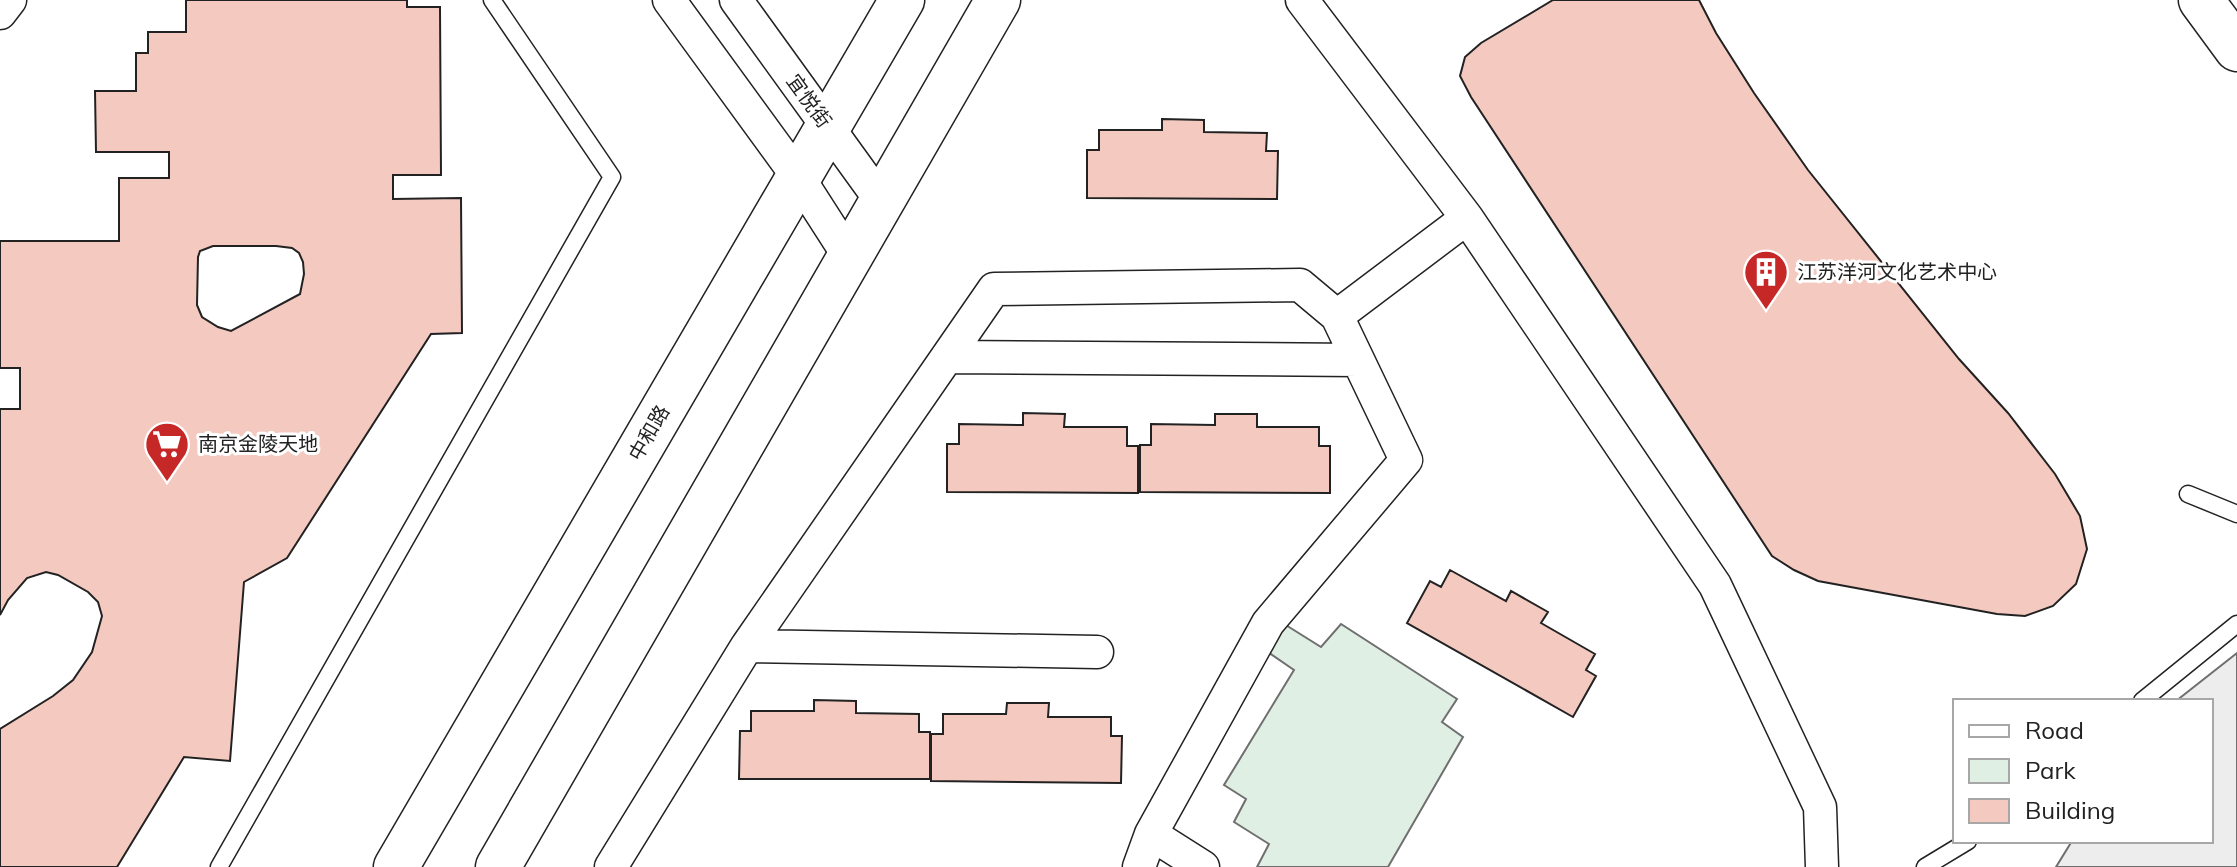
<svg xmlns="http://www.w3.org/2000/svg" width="2237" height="867" font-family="Mulish,'Noto Sans SC',sans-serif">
<rect width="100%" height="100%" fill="#fff"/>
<!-- green -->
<path fill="#e0efe3" stroke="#6f6f6f" stroke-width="2" d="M 1273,617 L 1321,647 L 1341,624 L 1457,699 L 1442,722 L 1463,737 L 1388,867 L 1257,867 L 1269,844 L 1234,822 L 1246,799 L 1224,785 L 1294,670 L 1256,644 Z"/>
<!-- parking -->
<path fill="#ededed" stroke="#6f6f6f" stroke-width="2" d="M 2237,653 L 2237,867 L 2056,867 L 2072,841 L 2211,841 L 2211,701 L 2176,701 Z"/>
<!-- building -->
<path fill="#f3c9c0" stroke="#222" stroke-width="2" fill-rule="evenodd" d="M 186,0 L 407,0 L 407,7 L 440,7 L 441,175 L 393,175 L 393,199 L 461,198 L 462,333 L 431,334 L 287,558 L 244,582 L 230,761 L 184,757 L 117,867 L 0,867 L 0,729 L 53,696 L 73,680 L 92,652 L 102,616 L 98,602 L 88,592 L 58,575 L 46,572 L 27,578 L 8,600 L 0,615 L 0,409 L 20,409 L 20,368 L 0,368 L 0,241 L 119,241 L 119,178 L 169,178 L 169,152 L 96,152 L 95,91 L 136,91 L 136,53 L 148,53 L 148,32 L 186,32 ZM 213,246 L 276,246 L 292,248 L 299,253 L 303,262 L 304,274 L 300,294 L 231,331 L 218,327 L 202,317 L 197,305 L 198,257 L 200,251 Z
M 1553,0 L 1699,0 L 1716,33 L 1754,93 L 1808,170 L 1959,359 L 2008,413 L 2055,474 L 2080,516 L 2087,549 L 2076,584 L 2053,606 L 2025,616 L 1997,614 L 1818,581 L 1794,570 L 1772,556 L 1471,97 L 1460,76 L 1465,57 L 1481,43 Z
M 1162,119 L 1204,120 L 1204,132 L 1267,133 L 1266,151 L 1278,151 L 1277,199 L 1087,198 L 1087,150 L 1099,150 L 1099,130 L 1162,130 Z
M 1023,413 L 1065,414 L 1064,427 L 1127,427 L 1127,446 L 1138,446 L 1138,493 L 947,492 L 947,444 L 959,444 L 959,424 L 1023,425 Z
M 1215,414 L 1257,414 L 1257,427 L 1319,427 L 1319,446 L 1330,446 L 1330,493 L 1140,492 L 1140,445 L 1151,445 L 1151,424 L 1215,425 Z
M 1450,570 L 1506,601 L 1511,591 L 1548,612 L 1541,623 L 1595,654 L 1586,670 L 1596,676 L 1573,717 L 1407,623 L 1430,581 L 1441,587 Z
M 814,700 L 856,701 L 856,713 L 919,714 L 919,732 L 930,732 L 930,779 L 739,779 L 740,731 L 751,731 L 751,711 L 814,711 Z
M 1007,703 L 1049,703 L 1048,717 L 1111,717 L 1111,736 L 1122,736 L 1121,783 L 931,781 L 931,734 L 943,734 L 943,714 L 1006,714 Z"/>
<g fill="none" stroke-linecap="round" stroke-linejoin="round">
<!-- service casing -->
<g stroke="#222" stroke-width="19">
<path id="service" d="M 2188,494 L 2237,514
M 2142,701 L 2237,624
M 219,867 L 612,177 L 492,0
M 1925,867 L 1968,841"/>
</g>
<!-- minor casing -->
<g stroke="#222" stroke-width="35">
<path id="minor" d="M 669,0 L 798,177 L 850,258
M 736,0 L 882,202
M 1302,0 L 1467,218 L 1715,585 L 1820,807 L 1822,867
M 0,13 L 10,0
M 947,357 L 1358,360
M 747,646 L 1097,652
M 1151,834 L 1203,867
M 611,867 L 747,646 L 994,289 L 1300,285 L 1337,316
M 1139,867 L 1151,834 L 1268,623 L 1406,460 L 1337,316 L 1467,218"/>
</g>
<!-- secondary casing -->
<g stroke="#222" stroke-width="47">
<path id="secondary" d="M 2201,0 L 2237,49
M 396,867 L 902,0
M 498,867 L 998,0"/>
</g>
<!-- service -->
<use href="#service" stroke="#fff" stroke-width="16"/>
<!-- minor -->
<use href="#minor" stroke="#fff" stroke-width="32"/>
<!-- secondary -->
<use href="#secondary" stroke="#fff" stroke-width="44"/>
</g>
<!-- icons -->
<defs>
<g id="building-pin" transform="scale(2.3)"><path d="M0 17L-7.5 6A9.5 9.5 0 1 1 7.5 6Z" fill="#c62828" stroke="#fff"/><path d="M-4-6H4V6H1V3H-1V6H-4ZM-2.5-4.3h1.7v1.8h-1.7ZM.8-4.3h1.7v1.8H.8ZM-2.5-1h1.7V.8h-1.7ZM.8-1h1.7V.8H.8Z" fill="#fff"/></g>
<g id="supermarket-pin" transform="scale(2.3)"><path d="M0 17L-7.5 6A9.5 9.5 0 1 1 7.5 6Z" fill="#c62828" stroke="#fff"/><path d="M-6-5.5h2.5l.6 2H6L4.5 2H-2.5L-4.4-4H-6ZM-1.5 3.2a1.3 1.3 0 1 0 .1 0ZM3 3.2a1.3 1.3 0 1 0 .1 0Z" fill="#fff"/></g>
</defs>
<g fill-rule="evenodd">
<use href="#building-pin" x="1766" y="272"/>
<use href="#supermarket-pin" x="167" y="444"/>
</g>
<g text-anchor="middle" stroke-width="6" stroke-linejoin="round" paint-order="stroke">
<!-- street labels -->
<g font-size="20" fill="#222" stroke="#fff">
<text transform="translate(809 101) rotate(54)" y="7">宜悦街</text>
<text transform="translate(649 433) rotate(-60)" y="7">中和路</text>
</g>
<!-- poi labels -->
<g font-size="20" fill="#222" stroke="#fff" text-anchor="start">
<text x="1797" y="279">江苏洋河文化艺术中心</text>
<text x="198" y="451">南京金陵天地</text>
</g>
</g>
<!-- legend -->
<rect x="1953" y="699" width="260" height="144" fill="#ffffff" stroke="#a7a7a7" stroke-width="2"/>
<rect x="1969" y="725" width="40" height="12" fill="#ffffff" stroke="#a7a7a7" stroke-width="2"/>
<text x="2025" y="739" font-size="24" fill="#222222">Road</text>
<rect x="1969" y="759" width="40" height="24" fill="#e0efe3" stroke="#a7a7a7" stroke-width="2"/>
<text x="2025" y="779" font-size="24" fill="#222222">Park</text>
<rect x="1969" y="799" width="40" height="24" fill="#f3c9c0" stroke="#a7a7a7" stroke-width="2"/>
<text x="2025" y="819" font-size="24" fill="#222222">Building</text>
</svg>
